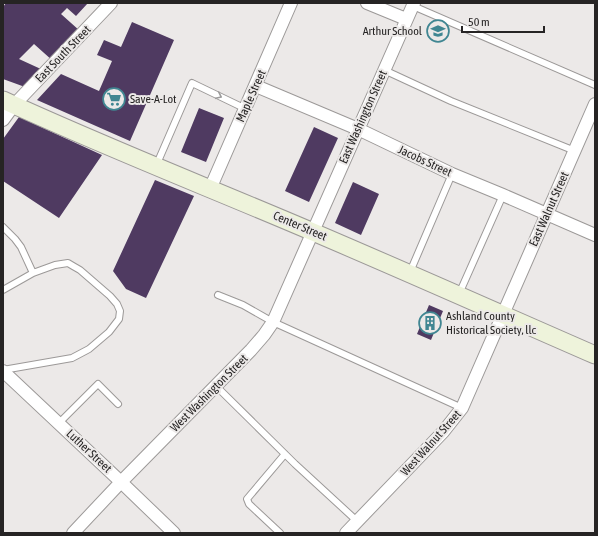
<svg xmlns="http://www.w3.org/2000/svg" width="598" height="536" font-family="'Asap Condensed',sans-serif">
<rect width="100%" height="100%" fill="#ece9e8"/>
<!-- building -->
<path fill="#4f3a61" d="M 6,3 L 88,3 L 76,16 L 67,8 L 61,14 L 80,31 L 53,61 L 34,44 L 19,59 L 43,70 L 25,87 L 3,79 L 3,7 Z
M 132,22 L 174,40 L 130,141 L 37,100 L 61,74 L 99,91 L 112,61 L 97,55 L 104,40 L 121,47 Z
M 199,108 L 224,118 L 206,162 L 181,152 Z
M 19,117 L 102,155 L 59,218 L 3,181 L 3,139 Z
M 314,127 L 338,138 L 309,202 L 285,191 Z
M 155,180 L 194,196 L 146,298 L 126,289 L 113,271 Z
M 353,182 L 379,194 L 361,235 L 335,223 Z
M 429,305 L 443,311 L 431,340 L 417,334 Z"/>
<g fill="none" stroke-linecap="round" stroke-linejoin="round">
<!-- service casing -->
<g stroke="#9c9998" stroke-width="8">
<path id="service" d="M 413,6 L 595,85
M 384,70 L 451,101 L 575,151
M 156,166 L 192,83 L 246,109
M 3,227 L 15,239 L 21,247 L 33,273
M 410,272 L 452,174
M 3,290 L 33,273 L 55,265 L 68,263 L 73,266 L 80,270 L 110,296 L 117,304 L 120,311 L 119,319 L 109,332 L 89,349 L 72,358 L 3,370
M 459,294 L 503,195
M 218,295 L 243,305 L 273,322 L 462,408
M 216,386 L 295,464 L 357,521
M 59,423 L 98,384 L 118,404
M 280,533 L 249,504 L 247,499 L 285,454"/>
</g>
<!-- minor casing -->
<g stroke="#9c9998" stroke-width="14">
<path id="minor" d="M 367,3 L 406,19
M 256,86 L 358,129 L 452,174 L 503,195 L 595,235
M 3,120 L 14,105 L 111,3
M 210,189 L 291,3
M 3,371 L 121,482 L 174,533
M 73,533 L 121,482 L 251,350 L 264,335 L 273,322 L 414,3
M 346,533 L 443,432 L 462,408 L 595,104"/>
</g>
<!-- secondary casing -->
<g stroke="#9c9998" stroke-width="19">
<path id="secondary" d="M 3,100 C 105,147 210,188 313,232 C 407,272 501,314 595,355"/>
</g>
<!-- service -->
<use href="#service" stroke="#fff" stroke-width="6"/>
<!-- minor -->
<use href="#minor" stroke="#fff" stroke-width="12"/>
<!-- secondary -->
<use href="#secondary" stroke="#eef3db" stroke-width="17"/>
</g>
<!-- one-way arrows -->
<defs><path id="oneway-chevron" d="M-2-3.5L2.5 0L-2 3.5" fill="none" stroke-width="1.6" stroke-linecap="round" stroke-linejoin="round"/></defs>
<use stroke="#9d9c9c" href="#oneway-chevron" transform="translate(219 96) rotate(25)"/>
<!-- icons -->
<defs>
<g id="school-ring" transform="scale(1.15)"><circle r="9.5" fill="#ece9e8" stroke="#408692" stroke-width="1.5"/><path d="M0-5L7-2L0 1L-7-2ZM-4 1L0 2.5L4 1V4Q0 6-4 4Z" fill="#408692"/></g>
<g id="supermarket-ring" transform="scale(1.15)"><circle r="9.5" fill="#ece9e8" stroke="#408692" stroke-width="1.5"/><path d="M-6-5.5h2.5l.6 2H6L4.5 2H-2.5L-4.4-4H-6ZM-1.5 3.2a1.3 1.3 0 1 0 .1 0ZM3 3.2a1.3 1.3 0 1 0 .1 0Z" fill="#408692"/></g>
<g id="building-ring" transform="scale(1.15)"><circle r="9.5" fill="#ece9e8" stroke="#408692" stroke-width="1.5"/><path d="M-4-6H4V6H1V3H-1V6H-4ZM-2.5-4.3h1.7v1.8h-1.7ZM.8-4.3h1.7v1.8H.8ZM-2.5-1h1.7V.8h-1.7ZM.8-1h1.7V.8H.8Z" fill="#408692"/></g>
</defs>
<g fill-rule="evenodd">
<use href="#school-ring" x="438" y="31"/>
<use href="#supermarket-ring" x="114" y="99"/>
<use href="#building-ring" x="430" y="323"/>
</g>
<g text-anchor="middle" stroke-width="4" stroke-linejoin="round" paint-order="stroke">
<!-- poi labels -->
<g font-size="12" fill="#262424" stroke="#ece9e8" text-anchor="start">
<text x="422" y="35" text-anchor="end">Arthur School</text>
<text x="130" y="103">Save-A-Lot</text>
<text x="446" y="320">Ashland County<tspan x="446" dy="14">Historical Society, llc</tspan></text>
</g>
<!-- street labels -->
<g font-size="12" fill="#262424" stroke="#ece9e8">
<text transform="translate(63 54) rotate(-46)" y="4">East South Street</text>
<text transform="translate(251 96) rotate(-66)" y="4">Maple Street</text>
<text transform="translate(363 117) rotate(-66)" y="4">East Washington Street</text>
<text transform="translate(425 161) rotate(25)" y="4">Jacobs Street</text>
<text transform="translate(549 209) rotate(-66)" y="4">East Walnut Street</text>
<text transform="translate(300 226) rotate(23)" y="4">Center Street</text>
<text transform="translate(209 393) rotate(-45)" y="4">West Washington Street</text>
<text transform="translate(431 443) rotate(-48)" y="4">West Walnut Street</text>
<text transform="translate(89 451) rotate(43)" y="4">Luther Street</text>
</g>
</g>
<!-- border -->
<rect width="598" height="536" fill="none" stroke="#262424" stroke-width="8"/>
<!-- scale -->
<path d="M462 26v6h82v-6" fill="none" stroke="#262424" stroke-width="2"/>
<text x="468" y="26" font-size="12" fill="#262424" stroke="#ece9e8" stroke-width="3" paint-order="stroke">50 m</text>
</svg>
